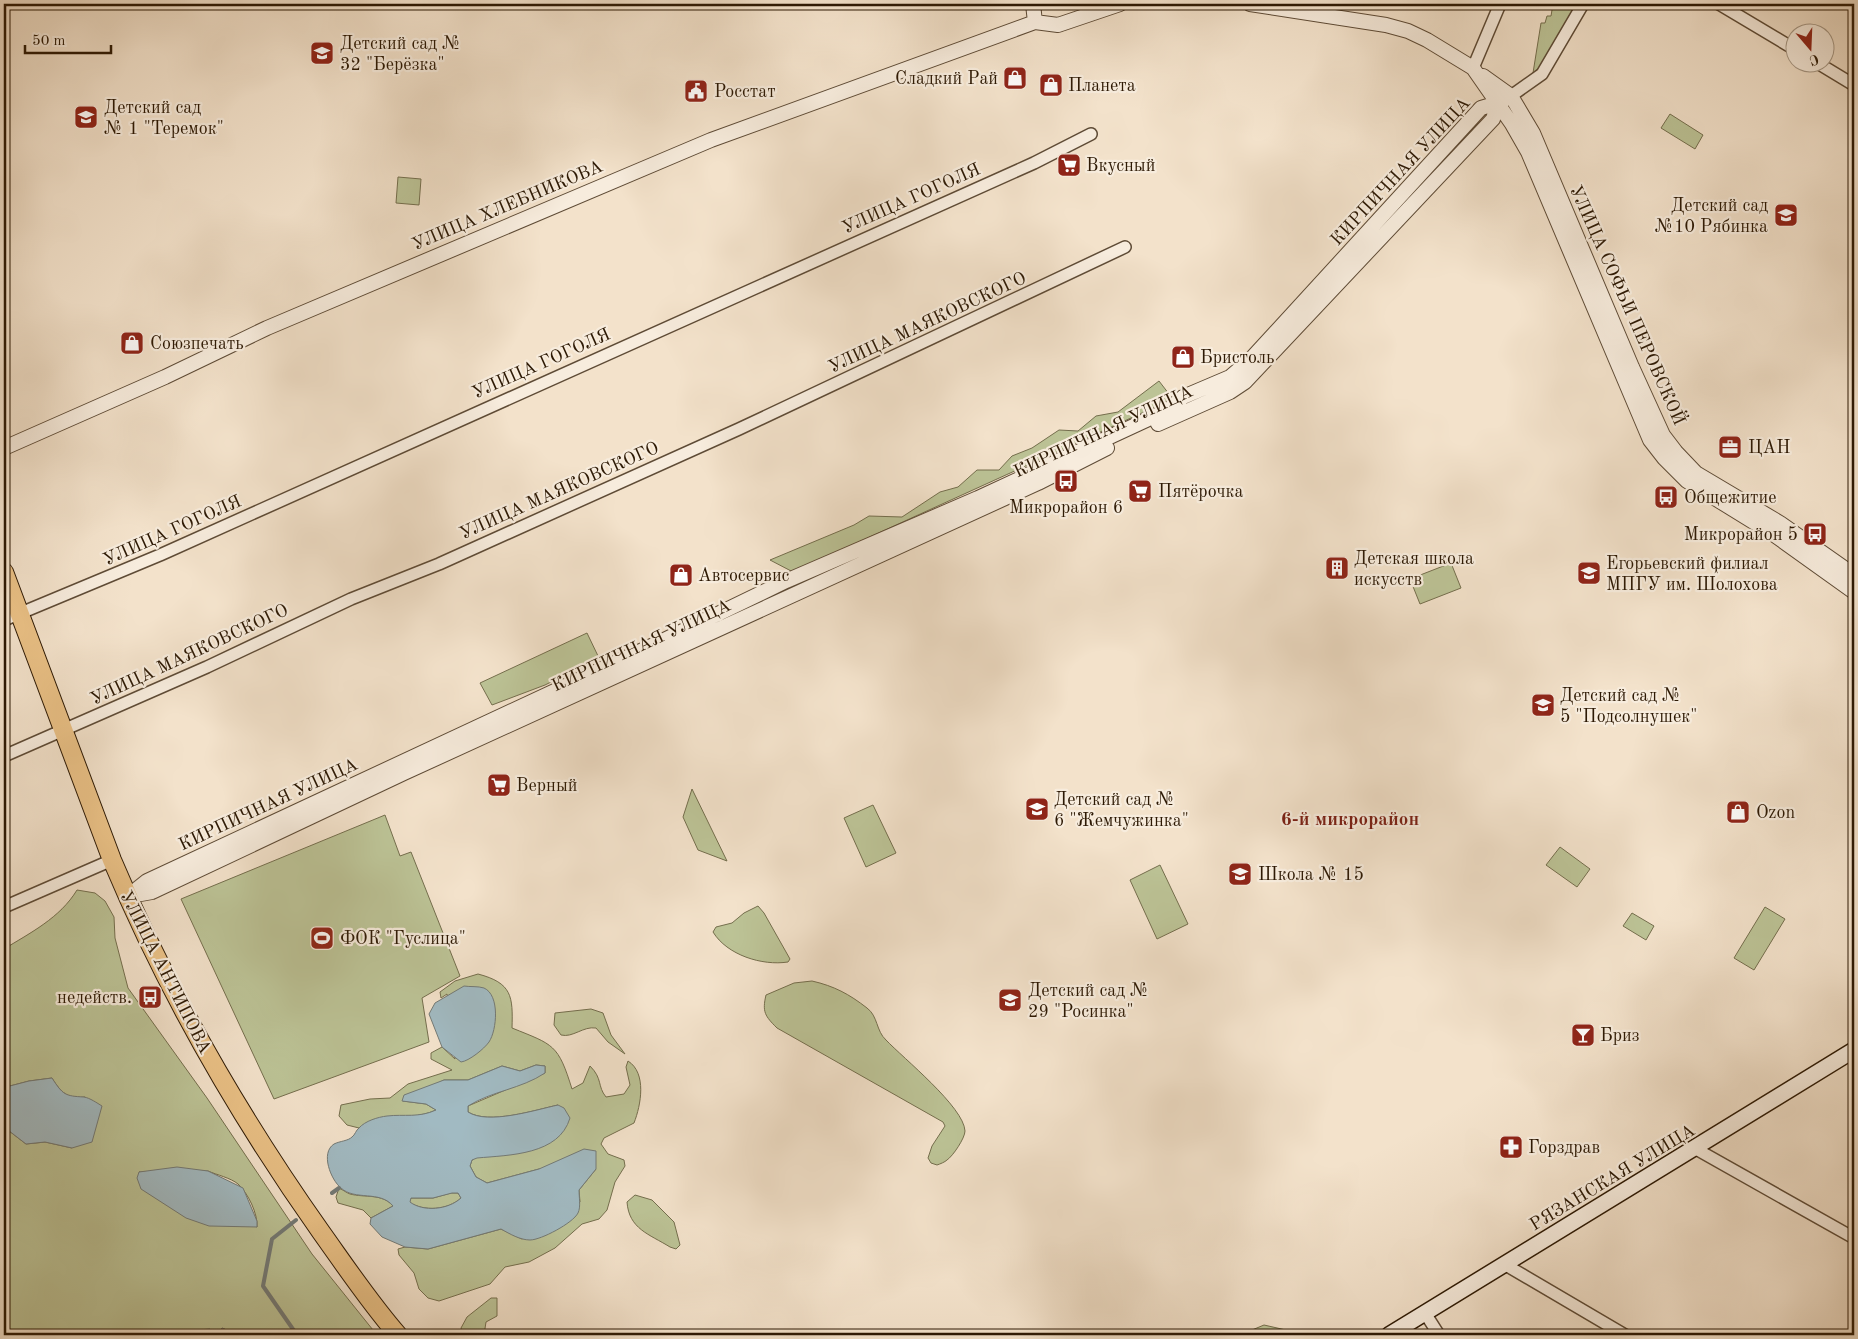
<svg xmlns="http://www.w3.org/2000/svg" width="1858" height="1339" font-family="'Old Standard TT',serif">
<rect width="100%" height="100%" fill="#f3e2cb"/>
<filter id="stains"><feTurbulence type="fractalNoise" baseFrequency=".004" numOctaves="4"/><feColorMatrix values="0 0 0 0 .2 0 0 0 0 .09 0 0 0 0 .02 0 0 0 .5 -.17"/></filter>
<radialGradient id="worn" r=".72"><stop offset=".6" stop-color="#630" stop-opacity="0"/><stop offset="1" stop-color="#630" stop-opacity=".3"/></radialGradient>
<!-- green -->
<path fill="#bcc396" stroke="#746e4d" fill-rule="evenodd" d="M 1553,4 L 1577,4 L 1544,63 L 1533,73 L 1541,23 L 1545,23 L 1547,16 L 1551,16 Z
M 1670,114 L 1703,135 L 1695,149 L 1661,128 Z
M 398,177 L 421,179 L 419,205 L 396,203 Z
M 1159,381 L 1169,394 L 1166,402 L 793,572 L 770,560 L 854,525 L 869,516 L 902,517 L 940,492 L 958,487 L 977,470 L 999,470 L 1012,456 L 1032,448 L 1059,430 L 1078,431 L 1096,416 L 1118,412 Z
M 1451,563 L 1461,588 L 1420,604 L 1410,579 Z
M 587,633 L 599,658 L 545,685 L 492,705 L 480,683 Z
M 692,789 L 727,861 L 698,850 L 683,817 Z
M 873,805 L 896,853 L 866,867 L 844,818 Z
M 385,815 L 400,856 L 411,852 L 460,976 L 422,998 L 429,1042 L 274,1099 L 181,899 Z
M 1560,847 L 1590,869 L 1577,887 L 1546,865 Z
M 1160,865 L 1188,924 L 1157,939 L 1130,880 Z
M 77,890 L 95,893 L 105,901 L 114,917 L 115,938 L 128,988 L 207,1098 L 312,1254 L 377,1335 L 238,1335 L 222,1328 L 219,1334 L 198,1330 L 187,1335 L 4,1335 L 4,1127 L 26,1144 L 45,1142 L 72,1148 L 85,1097 C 68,1099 61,1093 52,1078 L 29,1081 L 6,1087 L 4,1090 L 4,949 C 30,933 60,918 77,890 ZM 208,1171 C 217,1175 231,1178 238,1184 C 248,1193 258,1214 257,1227 L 139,1172 Z
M 758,906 L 764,913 L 790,959 L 788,962 C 762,966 727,955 713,932 L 716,927 L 732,923 L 744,913 Z
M 1765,907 L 1785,919 L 1754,970 L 1734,958 Z
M 1632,913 L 1654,926 L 1646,940 L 1623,926 Z
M 478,974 C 512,983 513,996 512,1028 C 554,1045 558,1044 572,1089 L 583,1083 L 590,1066 C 603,1079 597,1086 606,1097 L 624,1094 L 630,1085 L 626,1067 L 628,1061 C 647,1073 641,1105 634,1123 L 604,1138 L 601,1144 L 608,1154 L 624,1160 L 625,1166 L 615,1182 L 607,1210 L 599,1219 L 582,1224 L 555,1248 L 529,1262 L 505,1267 L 490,1284 L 439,1301 L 428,1298 L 419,1289 L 414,1273 L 399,1255 L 398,1249 L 405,1247 L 428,1249 L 501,1229 L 522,1239 L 580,1202 L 579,1190 L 596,1169 L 539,1169 L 487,1183 L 476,1177 L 470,1166 L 472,1160 L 558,1105 C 535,1110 489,1125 468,1112 L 468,1106 L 545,1073 L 545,1066 L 536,1065 L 520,1071 L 502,1066 L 468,1080 L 444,1080 L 403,1101 L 426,1104 L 436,1110 C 410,1122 385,1110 359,1128 L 347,1125 L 339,1116 L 341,1105 L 370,1099 L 390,1098 L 408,1084 L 452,1070 L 431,1059 L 431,1053 L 442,1047 L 455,1059 L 447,994 L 441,998 L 440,992 L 455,981 Z
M 812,981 C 834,986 849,994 867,1008 C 878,1016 876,1031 886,1040 C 903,1058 964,1107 965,1131 C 965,1138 953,1156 947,1160 C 945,1162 940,1164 937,1165 L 931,1163 L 928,1158 L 932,1146 L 945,1126 L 943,1122 L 777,1028 C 765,1016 762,1012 766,995 L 794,983 Z
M 591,1009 L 603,1013 L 611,1035 L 625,1054 L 608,1042 L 596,1028 C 583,1026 573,1038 561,1035 L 554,1025 L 555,1013 Z
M 339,1188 C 343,1190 347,1193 350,1194 C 365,1198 382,1193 393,1206 L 371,1218 L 363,1210 L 338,1203 L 336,1197 Z
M 451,1193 L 458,1193 L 461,1198 C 448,1210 424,1212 409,1202 L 411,1198 L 433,1198 Z
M 635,1195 L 652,1200 L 674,1222 L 680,1245 L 676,1249 L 670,1247 C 649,1234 629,1229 627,1202 Z
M 491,1298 L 497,1298 L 497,1316 L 486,1322 L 484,1335 L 463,1335 L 461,1328 L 467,1317 Z
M 1264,1325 L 1299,1333 L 1302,1335 L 1240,1335 Z"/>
<!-- water -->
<path fill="#a1bac2" stroke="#737a76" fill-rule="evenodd" d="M 464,986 C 470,987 478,986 484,988 C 500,995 497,1030 489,1042 C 484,1049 469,1061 461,1062 L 442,1047 L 429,1014 L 435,1003 Z
M 536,1065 L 545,1066 L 545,1073 C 521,1089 492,1091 468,1106 L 468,1112 C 488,1125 535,1110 558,1105 L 564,1108 L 570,1118 C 559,1155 510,1155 477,1158 L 472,1160 L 470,1166 L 476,1177 L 487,1183 L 539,1169 L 584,1149 L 596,1151 L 596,1169 L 579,1190 C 579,1197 581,1207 578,1213 C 573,1223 541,1240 530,1240 C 520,1240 510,1234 501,1229 L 428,1249 L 405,1247 L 382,1237 L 370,1224 L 371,1218 L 393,1206 C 380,1190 355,1201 341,1188 C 331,1180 320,1153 334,1144 C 340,1141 348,1141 352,1137 C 355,1135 356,1130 359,1128 C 365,1121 378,1117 387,1116 C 404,1114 419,1118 436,1110 L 426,1104 L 402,1101 L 404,1095 L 444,1080 L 468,1080 L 502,1066 L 520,1071 ZM 452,1193 L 458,1193 L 461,1198 C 448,1210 423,1212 410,1202 L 411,1198 L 433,1198 Z
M 52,1078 C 63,1095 65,1096 84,1097 C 90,1098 97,1103 102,1106 L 92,1142 L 72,1148 L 45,1142 L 26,1144 L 4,1127 L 4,1090 L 6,1087 L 29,1081 Z
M 177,1167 L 208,1171 L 243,1188 L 257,1221 L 257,1227 L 209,1226 L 186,1218 L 141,1189 L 137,1178 L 139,1172 Z
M 222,1328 L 238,1335 L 187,1335 L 198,1330 L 210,1329 L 214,1334 L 219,1334 Z"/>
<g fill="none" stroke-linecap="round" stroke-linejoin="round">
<!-- stream -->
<path stroke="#737a76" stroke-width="4" d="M 332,1193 L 339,1188
M 296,1220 L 272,1239 L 263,1286 L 297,1335"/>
<!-- minor casing -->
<g stroke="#5e4b36" stroke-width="14">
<path id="minor" d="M 1719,4 L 1796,50
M 1816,62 L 1854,85
M 1473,68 L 1500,4
M 1511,96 L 1542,74 L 1583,4
M 4,620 L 160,555 L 1034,163 L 1091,134
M 4,756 L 207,667 L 351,599 L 439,564 L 739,429 L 1125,247
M 4,907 L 112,860
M 1696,1149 L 1854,1238
M 1504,1264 L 1625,1335
M 1425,1313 L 1439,1335"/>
</g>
<!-- tertiary casing -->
<g stroke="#5e4b36" stroke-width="16">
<path id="tertiary" d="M 1033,4 L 1035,22
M 1250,4 L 1386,25 L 1408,31 L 1427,40 L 1473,68 L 1512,124 L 1528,152 L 1650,440 L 1664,458 L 1687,481 L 1773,534 L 1854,592
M 1483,76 L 1511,96 L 1533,133 L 1632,367 L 1663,435 L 1676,452 L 1696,473 L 1780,523 L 1854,575
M 1158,424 L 1230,392 L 1245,382 L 1493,119 L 1498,103
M 4,448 L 165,377 L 267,328 L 711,140 L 1035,22 L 1058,25 L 1120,4
M 130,896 L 152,892 L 404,773 L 1038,483 L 1107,448
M 127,897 L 147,881 L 662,641 L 786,581 L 978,498 L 1168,410 L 1183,397 L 1230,377 L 1251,359 L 1481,108 L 1498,103 L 1511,96"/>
</g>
<!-- secondary casing -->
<g stroke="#2d1904" stroke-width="18">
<path id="secondary" d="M 1389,1335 L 1854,1050"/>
</g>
<!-- primary casing -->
<g stroke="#2d1904" stroke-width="20">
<path id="primary" d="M 4,572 L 112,860 C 167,991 239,1116 321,1232 C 346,1267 370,1303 398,1335"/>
</g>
<!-- minor -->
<use href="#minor" stroke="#f7ecdd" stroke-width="11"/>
<!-- tertiary -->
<use href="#tertiary" stroke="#f7ecdd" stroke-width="14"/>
<!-- secondary -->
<use href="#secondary" stroke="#f7ecdd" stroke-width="15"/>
<!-- primary -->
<use href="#primary" stroke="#eac186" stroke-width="18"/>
</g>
<!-- icons -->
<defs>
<g id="school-square" transform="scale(1.25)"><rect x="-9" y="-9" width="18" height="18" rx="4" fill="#8f2418" stroke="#f7ecdd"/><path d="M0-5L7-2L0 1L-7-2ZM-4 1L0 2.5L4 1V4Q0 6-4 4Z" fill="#fff"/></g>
<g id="shop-square" transform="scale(1.25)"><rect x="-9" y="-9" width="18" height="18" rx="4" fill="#8f2418" stroke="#f7ecdd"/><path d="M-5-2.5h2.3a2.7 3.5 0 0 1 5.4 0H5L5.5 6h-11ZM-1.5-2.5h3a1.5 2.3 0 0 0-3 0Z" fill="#fff"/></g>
<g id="civic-square" transform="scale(1.25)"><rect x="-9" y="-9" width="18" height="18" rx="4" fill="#8f2418" stroke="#f7ecdd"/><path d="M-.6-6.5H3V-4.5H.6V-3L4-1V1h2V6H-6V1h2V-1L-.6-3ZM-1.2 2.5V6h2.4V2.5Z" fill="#fff"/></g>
<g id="supermarket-square" transform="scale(1.25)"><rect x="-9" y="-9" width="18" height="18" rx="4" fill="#8f2418" stroke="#f7ecdd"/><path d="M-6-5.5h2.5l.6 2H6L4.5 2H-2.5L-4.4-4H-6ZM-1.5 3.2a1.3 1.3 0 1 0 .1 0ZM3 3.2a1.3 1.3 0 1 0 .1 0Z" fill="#fff"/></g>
<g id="office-square" transform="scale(1.25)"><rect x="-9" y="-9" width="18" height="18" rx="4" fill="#8f2418" stroke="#f7ecdd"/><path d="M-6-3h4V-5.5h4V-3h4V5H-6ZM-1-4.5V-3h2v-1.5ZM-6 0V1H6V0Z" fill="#fff"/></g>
<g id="bus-square" transform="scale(1.25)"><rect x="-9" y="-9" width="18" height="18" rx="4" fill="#8f2418" stroke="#f7ecdd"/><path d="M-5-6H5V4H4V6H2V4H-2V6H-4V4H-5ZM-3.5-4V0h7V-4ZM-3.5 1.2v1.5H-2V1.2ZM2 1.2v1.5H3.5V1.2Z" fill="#fff"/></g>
<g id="building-square" transform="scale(1.25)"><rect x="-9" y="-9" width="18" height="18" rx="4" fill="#8f2418" stroke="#f7ecdd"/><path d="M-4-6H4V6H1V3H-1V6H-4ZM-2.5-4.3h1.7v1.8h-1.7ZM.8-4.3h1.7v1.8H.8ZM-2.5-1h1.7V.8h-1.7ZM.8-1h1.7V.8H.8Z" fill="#fff"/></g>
<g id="university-square" transform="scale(1.25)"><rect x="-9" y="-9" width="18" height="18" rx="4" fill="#8f2418" stroke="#f7ecdd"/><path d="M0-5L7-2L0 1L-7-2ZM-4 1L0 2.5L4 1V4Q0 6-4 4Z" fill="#fff"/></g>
<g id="stadium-square" transform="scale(1.25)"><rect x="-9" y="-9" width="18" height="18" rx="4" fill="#8f2418" stroke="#f7ecdd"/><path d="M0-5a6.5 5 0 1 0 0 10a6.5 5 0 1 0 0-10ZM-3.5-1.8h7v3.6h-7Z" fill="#fff"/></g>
<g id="bar-square" transform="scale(1.25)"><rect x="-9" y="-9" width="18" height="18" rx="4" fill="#8f2418" stroke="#f7ecdd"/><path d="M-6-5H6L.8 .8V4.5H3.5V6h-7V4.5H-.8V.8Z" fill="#fff"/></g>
<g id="pharmacy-square" transform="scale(1.25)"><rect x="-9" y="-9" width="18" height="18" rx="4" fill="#8f2418" stroke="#f7ecdd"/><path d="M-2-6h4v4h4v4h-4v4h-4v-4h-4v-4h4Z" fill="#fff"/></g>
</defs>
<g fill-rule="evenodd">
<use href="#school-square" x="322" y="53"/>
<use href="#shop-square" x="1015" y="78"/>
<use href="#shop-square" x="1051" y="85"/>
<use href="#civic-square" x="696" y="91"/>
<use href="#school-square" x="86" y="117"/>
<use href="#supermarket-square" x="1069" y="165"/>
<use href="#school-square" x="1786" y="215"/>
<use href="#shop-square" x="132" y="343"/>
<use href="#shop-square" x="1183" y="357"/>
<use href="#office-square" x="1730" y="447"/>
<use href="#bus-square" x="1066" y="481"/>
<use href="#supermarket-square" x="1140" y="491"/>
<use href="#bus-square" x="1666" y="497"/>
<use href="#bus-square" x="1815" y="534"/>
<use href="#building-square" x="1337" y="568"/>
<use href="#university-square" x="1589" y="573"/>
<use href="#shop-square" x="681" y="575"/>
<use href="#school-square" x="1543" y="705"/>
<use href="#supermarket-square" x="499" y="785"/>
<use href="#school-square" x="1037" y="809"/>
<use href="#shop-square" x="1738" y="812"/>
<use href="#school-square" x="1240" y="874"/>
<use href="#stadium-square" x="322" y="938"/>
<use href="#bus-square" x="150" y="997"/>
<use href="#school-square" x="1010" y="1000"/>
<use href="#bar-square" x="1583" y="1035"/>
<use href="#pharmacy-square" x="1511" y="1147"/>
</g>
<g text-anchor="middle" stroke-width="4.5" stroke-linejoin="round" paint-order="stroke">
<!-- poi labels -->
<g font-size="18" fill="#2d1904" stroke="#f7ecdd" text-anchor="start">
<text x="340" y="49">Детский сад №<tspan x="340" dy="21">32 "Берёзка"</tspan></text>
<text x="998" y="84" text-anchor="end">Сладкий Рай</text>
<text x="1068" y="91">Планета</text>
<text x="714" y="97">Росстат</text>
<text x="104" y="113">Детский сад<tspan x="104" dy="21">№ 1 "Теремок"</tspan></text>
<text x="1086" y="171">Вкусный</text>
<text x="1768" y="211" text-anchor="end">Детский сад<tspan x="1768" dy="21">№10 Рябинка</tspan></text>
<text x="150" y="349">Союзпечать</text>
<text x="1200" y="363">Бристоль</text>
<text x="1748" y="453">ЦАН</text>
<text x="1158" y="497">Пятёрочка</text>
<text x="1684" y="503">Общежитие</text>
<text x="1066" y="513" text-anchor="middle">Микрорайон 6</text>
<text x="1798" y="540" text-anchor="end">Микрорайон 5</text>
<text x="1354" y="564">Детская школа<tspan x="1354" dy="21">искусств</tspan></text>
<text x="1606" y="569">Егорьевский филиал<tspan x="1606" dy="21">МПГУ им. Шолохова</tspan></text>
<text x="698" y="581">Автосервис</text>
<text x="1560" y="701">Детский сад №<tspan x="1560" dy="21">5 "Подсолнушек"</tspan></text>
<text x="516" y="791">Верный</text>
<text x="1054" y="805">Детский сад №<tspan x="1054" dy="21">6 "Жемчужинка"</tspan></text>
<text x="1756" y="818">Ozon</text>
<text x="1258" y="880">Школа № 15</text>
<text x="340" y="944">ФОК "Гуслица"</text>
<text x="1028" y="996">Детский сад №<tspan x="1028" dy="21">29 "Росинка"</tspan></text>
<text x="132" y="1003" text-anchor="end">недейств.</text>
<text x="1600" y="1041">Бриз</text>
<text x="1528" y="1153">Горздрав</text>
</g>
<!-- street labels -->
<g font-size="18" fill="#2d1904" stroke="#f7ecdd">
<text transform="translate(1400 171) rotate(-47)" y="6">КИРПИЧНАЯ УЛИЦА</text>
<text transform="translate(911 198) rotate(-24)" y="6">УЛИЦА ГОГОЛЯ</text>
<text transform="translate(507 205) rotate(-23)" y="6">УЛИЦА ХЛЕБНИКОВА</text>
<text transform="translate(1628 305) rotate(66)" y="6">УЛИЦА СОФЬИ ПЕРОВСКОЙ</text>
<text transform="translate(927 322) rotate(-25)" y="6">УЛИЦА МАЯКОВСКОГО</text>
<text transform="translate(541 363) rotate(-24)" y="6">УЛИЦА ГОГОЛЯ</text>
<text transform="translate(1103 431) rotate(-25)" y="6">КИРПИЧНАЯ УЛИЦА</text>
<text transform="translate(559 490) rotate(-24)" y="6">УЛИЦА МАЯКОВСКОГО</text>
<text transform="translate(172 530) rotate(-24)" y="6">УЛИЦА ГОГОЛЯ</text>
<text transform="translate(641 645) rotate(-25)" y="6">КИРПИЧНАЯ УЛИЦА</text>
<text transform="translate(189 654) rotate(-25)" y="6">УЛИЦА МАЯКОВСКОГО</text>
<text transform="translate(268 804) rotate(-25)" y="6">КИРПИЧНАЯ УЛИЦА</text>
<text transform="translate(166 972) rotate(63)" y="6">УЛИЦА АНТИПОВА</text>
<text transform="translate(1612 1177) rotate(-31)" y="6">РЯЗАНСКАЯ УЛИЦА</text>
</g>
<!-- neighbourhood labels -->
<g font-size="19" font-weight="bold" fill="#7a1f14" stroke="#f7ecdd">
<text x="1350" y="825">6-й микрорайон</text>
</g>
</g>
<!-- margin -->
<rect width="1858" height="1339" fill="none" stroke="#f3e2cb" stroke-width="20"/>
<rect x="5" y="5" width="1848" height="1329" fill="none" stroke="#2d1904" stroke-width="2.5"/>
<rect x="10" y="10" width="1838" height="1319" fill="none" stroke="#2d1904"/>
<!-- north arrow -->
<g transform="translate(1810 48) rotate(161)"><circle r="24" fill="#f7ecdd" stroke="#a69886"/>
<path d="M0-4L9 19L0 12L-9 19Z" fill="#8f2418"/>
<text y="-8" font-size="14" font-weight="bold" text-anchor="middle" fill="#2d1904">С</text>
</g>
<!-- scale -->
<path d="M25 45v8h86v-8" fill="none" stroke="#2d1904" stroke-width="2.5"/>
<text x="32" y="45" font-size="15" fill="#2d1904" stroke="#f7ecdd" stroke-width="4" paint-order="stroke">50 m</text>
<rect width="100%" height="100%" filter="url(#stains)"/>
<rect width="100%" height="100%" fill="url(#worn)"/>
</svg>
